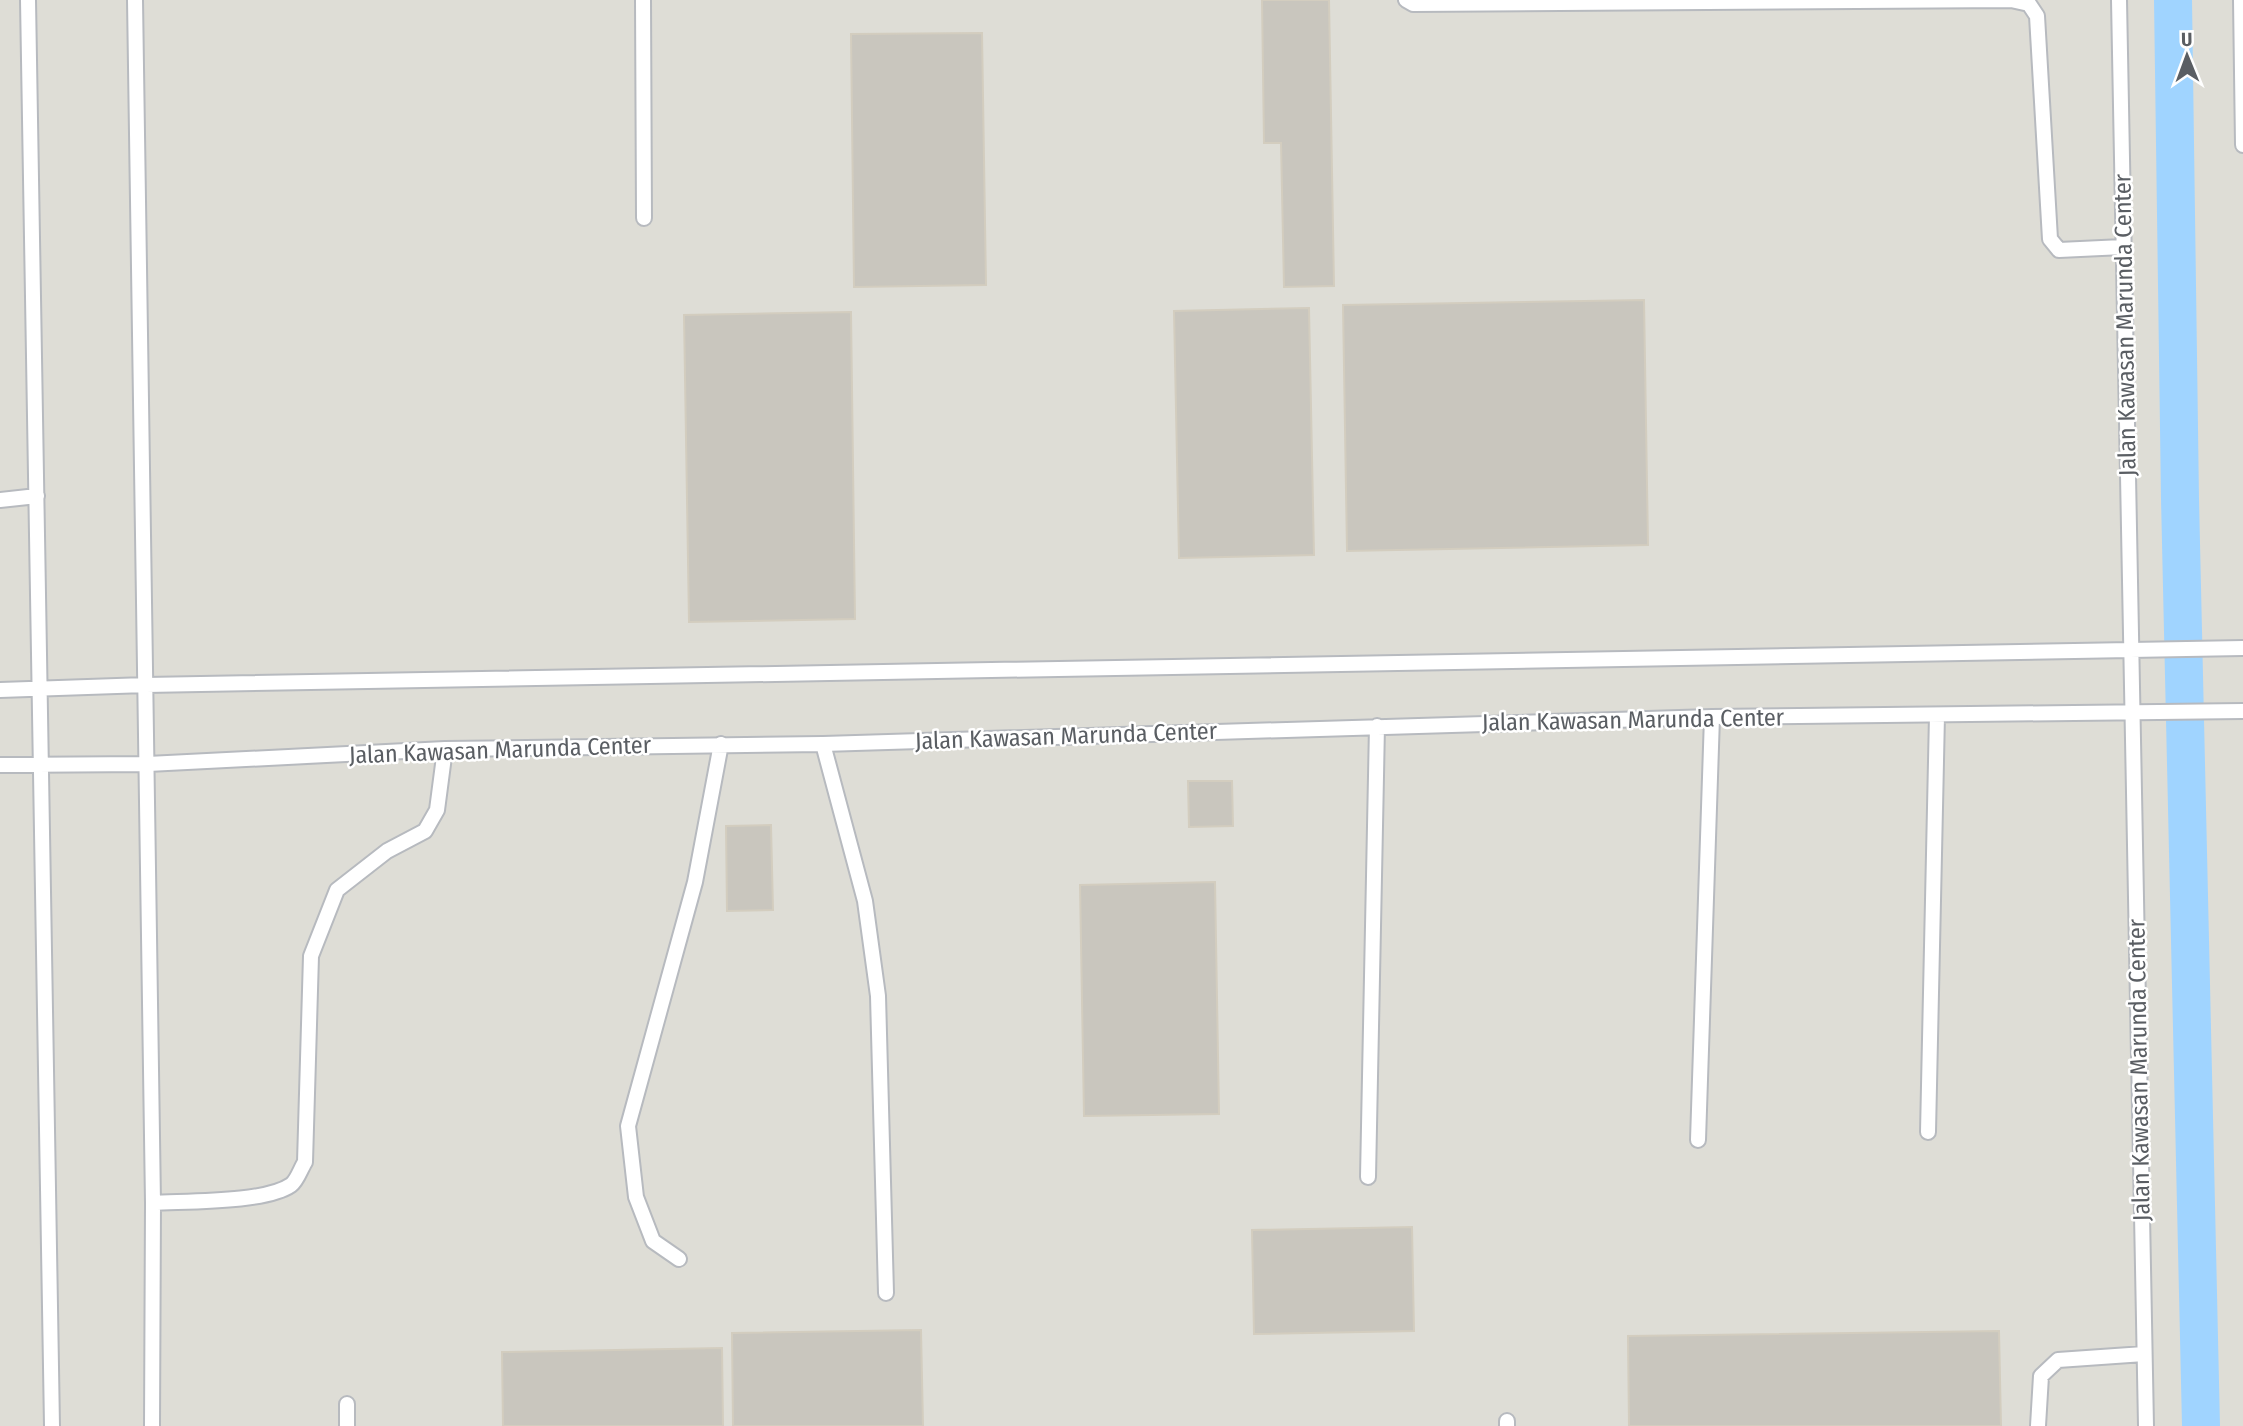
<svg xmlns="http://www.w3.org/2000/svg" width="2243" height="1426" font-family="'Fira Sans Condensed',sans-serif">
<rect width="100%" height="100%" fill="#eeebe1"/>
<!-- industrial -->
<path fill="#deddd6" d="M 0,0 L 2243,0 L 2243,1426 L 0,1426 Z"/>
<g fill="none" stroke-linecap="round" stroke-linejoin="round">
<!-- canal -->
<path stroke="#a0d4ff" stroke-width="38" d="M 2173,0 L 2180,499 L 2201,1426"/>
</g>
<!-- building -->
<path fill="#c9c6be" stroke="#d3cdbf" stroke-width="2" d="M 1262,0 L 1329,0 L 1334,286 L 1284,287 L 1281,143 L 1264,143 Z
M 982,33 L 986,285 L 854,287 L 851,34 Z
M 1644,300 L 1648,545 L 1347,551 L 1343,305 Z
M 1309,308 L 1314,555 L 1179,558 L 1174,311 Z
M 851,312 L 855,619 L 689,622 L 684,315 Z
M 1188,781 L 1232,781 L 1233,826 L 1189,827 Z
M 771,825 L 773,910 L 727,911 L 726,826 Z
M 1215,882 L 1219,1114 L 1084,1116 L 1080,885 Z
M 1412,1227 L 1414,1331 L 1254,1334 L 1252,1230 Z
M 921,1330 L 923,1426 L 733,1426 L 732,1333 Z
M 1999,1331 L 2001,1426 L 1629,1426 L 1628,1336 Z
M 722,1348 L 723,1426 L 503,1426 L 502,1352 Z"/>
<g fill="none" stroke-linecap="round" stroke-linejoin="round">
<!-- service casing -->
<g stroke="#b7babf" stroke-width="18">
<path id="service" d="M 28,0 L 52,1426
M 135,0 L 153,1203 L 152,1426
M 643,0 L 644,218
M 1406,0 L 1413,4 L 2011,0
M 2011,0 L 2029,4 L 2037,16 L 2050,239 L 2059,250 L 2123,247
M 2119,0 L 2146,1426
M 2241,0 L 2243,145
M 0,500 L 37,496
M 0,690 L 146,685 L 2243,648
M 823,744 L 865,901 L 878,996 L 886,1293
M 0,765 L 148,764 L 445,749 L 823,744 L 1712,717 L 2243,711
M 1928,1132 L 1937,715
M 1698,1140 L 1712,717
M 1368,1177 L 1377,726
M 153,1203 C 186,1201 265,1203 291,1185 C 297,1181 301,1168 305,1162 L 311,956 L 337,890 L 387,851 L 425,831 L 437,810 L 445,749
M 679,1259 L 653,1241 L 636,1197 L 628,1126 L 695,882 L 721,744
M 347,1404 L 347,1426
M 1507,1421 L 1507,1426
M 2038,1426 L 2041,1376 L 2058,1360 L 2144,1354"/>
</g>
<!-- service -->
<use href="#service" stroke="#fff" stroke-width="14"/>
</g>
<g text-anchor="middle" stroke-width="5" stroke-linejoin="round" paint-order="stroke">
<!-- street labels -->
<g font-size="24" fill="#5a5e63" stroke="#fff">
<text transform="translate(2125 325) rotate(-91)" y="8">Jalan Kawasan Marunda Center</text>
<text transform="translate(1633 720) rotate(-1)" y="8">Jalan Kawasan Marunda Center</text>
<text transform="translate(1066 736) rotate(-2)" y="8">Jalan Kawasan Marunda Center</text>
<text transform="translate(500 750) rotate(-2)" y="8">Jalan Kawasan Marunda Center</text>
<text transform="translate(2139 1070) rotate(-91)" y="8">Jalan Kawasan Marunda Center</text>
</g>
</g>
<!-- north arrow -->
<g transform="translate(2187 56) rotate(359)" stroke="#ffffff" stroke-width="5" paint-order="stroke">
<path d="M0-5L12 26L0 18L-12 26Z" fill="#5a5e63"/>
<text y="-10" font-size="19" font-weight="bold" text-anchor="middle" fill="#5a5e63">U</text>
</g>
</svg>
